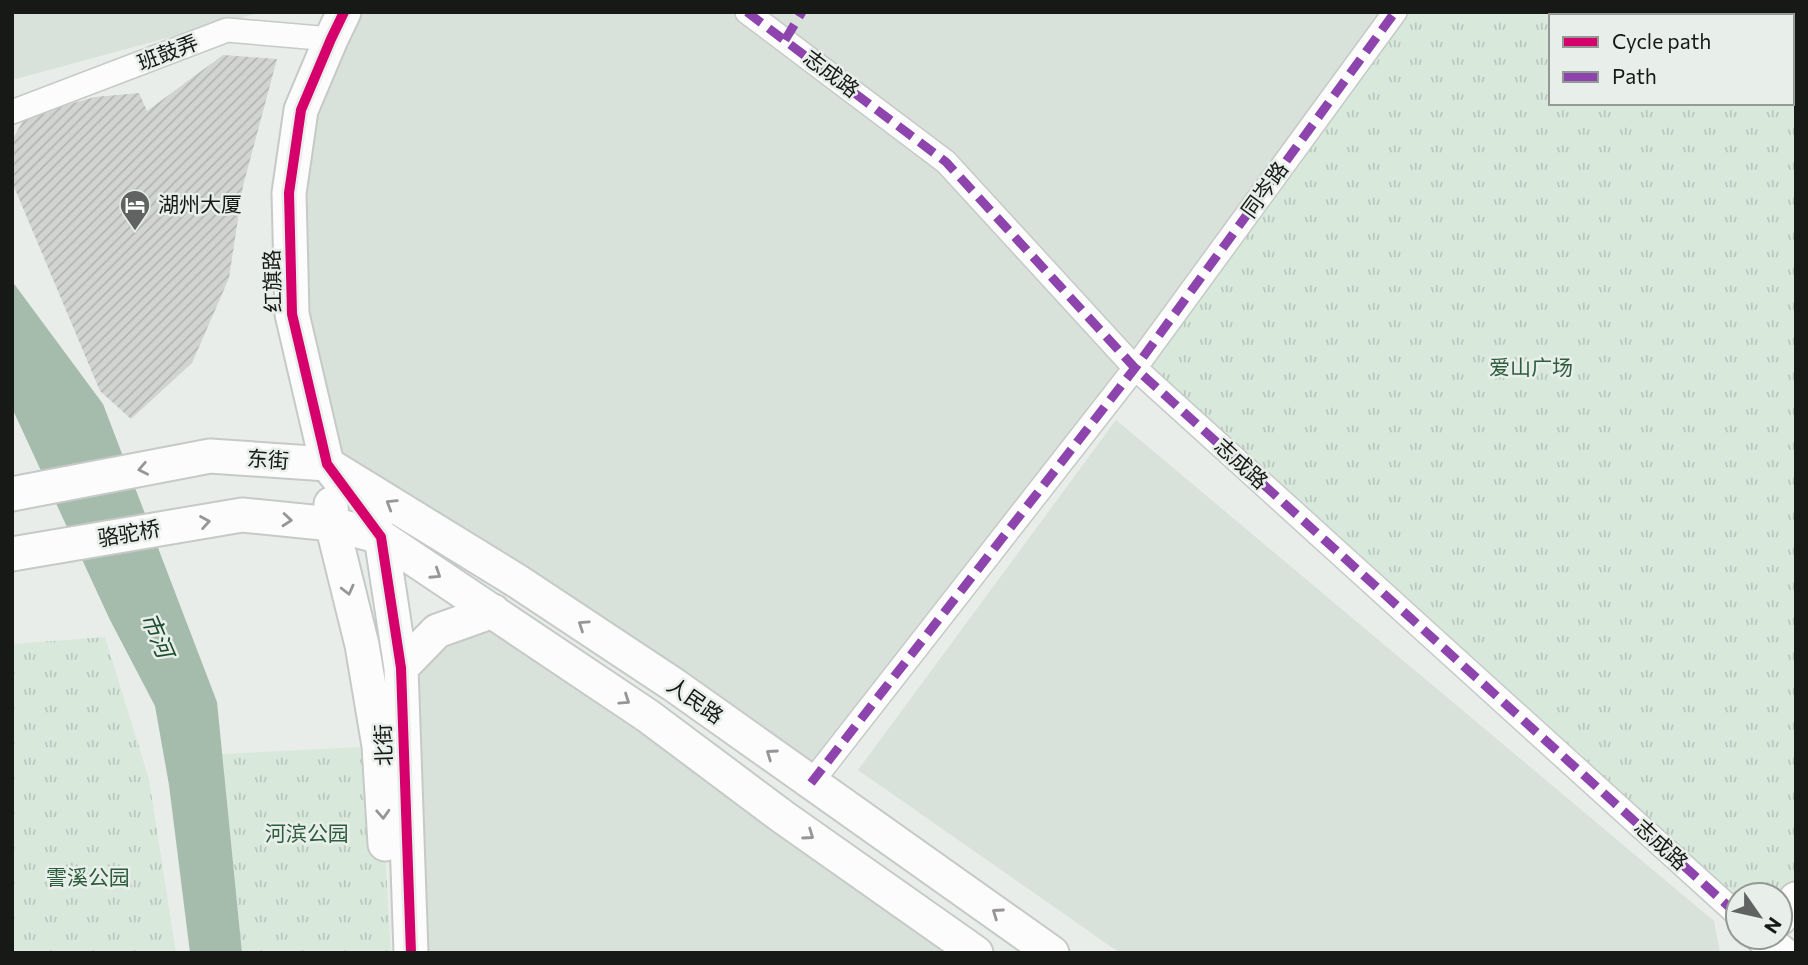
<svg xmlns="http://www.w3.org/2000/svg" width="1808" height="965" font-family="Commissioner,'Noto Sans SC',sans-serif">
<defs>
<pattern id="park-tufts" width="24" height="20" patternUnits="userSpaceOnUse" patternTransform="scale(1.75)"><rect width="24" height="20" fill="#d8e9dc"/><path d="M3 7l-1-3M5 7V3M7 7l1-3M15 17l-1-3M17 17v-4M19 17l1-3" fill="none" stroke="#b9c7bc"/></pattern>
<pattern id="building-hatch" width="6" height="6" patternUnits="userSpaceOnUse" patternTransform="scale(1.75)"><rect width="6" height="6" fill="#d1d4d1"/><path d="M-1 1l2-2M0 6l6-6M5 7l2-2" fill="none" stroke="#b3b5b3"/></pattern>
</defs>
<rect width="100%" height="100%" fill="#e9edea"/>
<!-- built -->
<path fill="#d8e1da" d="M 12,12 L 262,12 L 12,80 Z
M 344,12 L 1395,12 L 811,783 L 327,464 L 289,193 Z
M 1116,420 L 1714,921 L 1720,953 L 1120,953 L 858,770 Z
M 493,611 L 976,953 L 411,953 L 401,668 Z"/>
<!-- park -->
<path fill="url(#park-tufts)" fill-rule="evenodd" d="M 1395,12 L 1796,12 L 1796,899 L 1780,895 L 1738,895 L 1738,915 L 1135,368 ZM 1551,16 L 1792,16 L 1792,103 L 1551,103 Z
M 105,637 L 149,779 L 176,953 L 12,953 L 12,644 Z
M 379,746 L 391,953 L 242,953 L 222,754 Z"/>
<!-- water -->
<path fill="#a5bbab" d="M 12,281 L 103,404 L 217,702 L 242,953 L 190,953 L 169,785 L 155,706 L 110,620 L 12,408 Z"/>
<!-- building -->
<path fill="url(#building-hatch)" d="M 223,55 L 277,59 L 243,186 L 229,278 L 192,363 L 131,419 L 100,391 L 12,182 L 12,140 L 26,116 L 95,97 L 139,93 L 147,111 Z"/>
<g fill="none" stroke-linecap="round" stroke-linejoin="round">
<!-- street casing -->
<g stroke="#c6cac7" stroke-width="26">
<path id="street" d="M 747,12 L 946,162 L 1135,368 L 1738,915
M 12,112 L 227,30 L 331,39
M 811,783 L 1135,368 L 1395,12"/>
</g>
<!-- secondary casing -->
<g stroke="#c6cac7" stroke-width="37">
<path id="secondary" d="M 339,479 L 327,464 L 292,314 L 289,193 L 301,110 L 331,39 L 344,12
M 12,494 L 210,456 L 327,464 L 517,581 L 674,685 L 1052,953
M 331,504 L 332,524 L 362,645 L 379,746 L 385,844
M 373,526 L 381,537 L 401,668 L 411,953
M 12,554 L 242,515 L 332,524 L 381,537 L 648,716 L 783,817 L 976,953
M 401,668 L 437,631 L 493,611
M 1780,918 L 1796,899
M 1763,938 L 1782,953"/>
</g>
<!-- street -->
<use href="#street" stroke="#fcfcfc" stroke-width="23"/>
<!-- secondary -->
<use href="#secondary" stroke="#fcfcfc" stroke-width="33"/>
<!-- quiet -->
<path stroke="#8e44ad" stroke-width="9" stroke-dasharray="18 9" stroke-linecap="butt" d="M 747,12 L 946,162 L 1135,368 L 1738,915
M 785,40 L 802,12
M 811,783 L 1135,368 L 1395,12
M 1762,937 L 1763,938"/>
<!-- cycleway casing -->
<g stroke="#e8eee9" stroke-width="15">
<path id="cycleway" d="M 344,12 L 331,39 L 301,110 L 289,193 L 292,314 L 327,464 L 381,537 L 401,668 L 411,953"/>
</g>
<!-- cycleway -->
<use href="#cycleway" stroke="#d6006c" stroke-width="10"/>
</g>
<!-- one-way arrows -->
<defs><path id="oneway-chevron" d="M-2-3.5L2.5 0L-2 3.5" fill="none" stroke-width="1.6" stroke-linecap="round" stroke-linejoin="round" transform="scale(1.75)"/></defs>
<g stroke="#959695">
<use href="#oneway-chevron" transform="translate(143 469) rotate(169)"/>
<use href="#oneway-chevron" transform="translate(391 504) rotate(-148)"/>
<use href="#oneway-chevron" transform="translate(287 520) rotate(5)"/>
<use href="#oneway-chevron" transform="translate(205 522) rotate(-10)"/>
<use href="#oneway-chevron" transform="translate(436 574) rotate(33)"/>
<use href="#oneway-chevron" transform="translate(348 590) rotate(76)"/>
<use href="#oneway-chevron" transform="translate(583 625) rotate(-146)"/>
<use href="#oneway-chevron" transform="translate(625 700) rotate(34)"/>
<use href="#oneway-chevron" transform="translate(771 754) rotate(-145)"/>
<use href="#oneway-chevron" transform="translate(383 814) rotate(87)"/>
<use href="#oneway-chevron" transform="translate(809 835) rotate(35)"/>
<use href="#oneway-chevron" transform="translate(997 913) rotate(-145)"/>
</g>
<!-- icons -->
<defs>
<g id="hotel-pin" transform="scale(1.575)"><path d="M0 17L-7.5 6A9.5 9.5 0 1 1 7.5 6Z" fill="#606361" stroke="#e8eee9"/><path d="M-6-4.5h1.5V1H6V5H4.5V3h-9V5H-6ZM-4 0a1.8 1.8 0 1 1 3.6 0ZM.5 0V-2.5h3Q6-2.5 6 0Z" fill="#fff"/></g>
</defs>
<g fill-rule="evenodd">
<use href="#hotel-pin" x="135" y="205"/>
</g>
<g text-anchor="middle" stroke-width="5" stroke-linejoin="round" paint-order="stroke">
<!-- street labels -->
<g font-size="21" fill="#171917" stroke="#e8eee9">
<text transform="translate(168 53) rotate(-21)" y="7">班鼓弄</text>
<text transform="translate(831 74) rotate(37)" y="7">志成路</text>
<text transform="translate(1265 190) rotate(-54)" y="7">同岑路</text>
<text transform="translate(273 281) rotate(-92)" y="7">红旗路</text>
<text transform="translate(268 460) rotate(4)" y="7">东街</text>
<text transform="translate(1241 464) rotate(42)" y="7">志成路</text>
<text transform="translate(129 534) rotate(-10)" y="7">骆驼桥</text>
<text transform="translate(695 701) rotate(35)" y="7">人民路</text>
<text transform="translate(384 745) rotate(-92)" y="7">北街</text>
<text transform="translate(1661 845) rotate(42)" y="7">志成路</text>
</g>
<!-- poi labels -->
<g font-size="21" fill="#171917" stroke="#e8eee9" text-anchor="start">
<text x="158" y="212">湖州大厦</text>
</g>
<!-- park labels -->
<g font-size="21" fill="#2d5d3d" stroke="#e8eee9">
<text x="1531" y="375">爱山广场</text>
<text x="307" y="841">河滨公园</text>
<text x="88" y="885">霅溪公园</text>
</g>
<!-- water labels -->
<g font-size="23" font-style="italic" fill="#1c4c2d" stroke="#e8eee9">
<text transform="translate(157 635) rotate(67)" y="8">市河</text>
</g>
</g>
<!-- border -->
<rect width="1808" height="965" fill="none" stroke="#171917" stroke-width="28"/>
<!-- legend -->
<rect x="1549" y="14" width="245" height="91" fill="#e8eee9" stroke="#949995" stroke-width="2"/>
<rect x="1563" y="37" width="35" height="10" fill="#d6006c" stroke="#949995" stroke-width="2"/>
<text x="1612" y="49" font-size="21" fill="#171917">Cycle path</text>
<rect x="1563" y="72" width="35" height="10" fill="#8e44ad" stroke="#949995" stroke-width="2"/>
<text x="1612" y="84" font-size="21" fill="#171917">Path</text>
<!-- north arrow -->
<g transform="translate(1759 916) rotate(124)"><circle r="33" fill="#e8eee9" stroke="#949995" stroke-width="2"/>
<path d="M0-5L12 26L0 18L-12 26Z" fill="#606361"/>
<text y="-10" font-size="19" font-weight="bold" text-anchor="middle" fill="#171917">N</text>
</g>
</svg>
